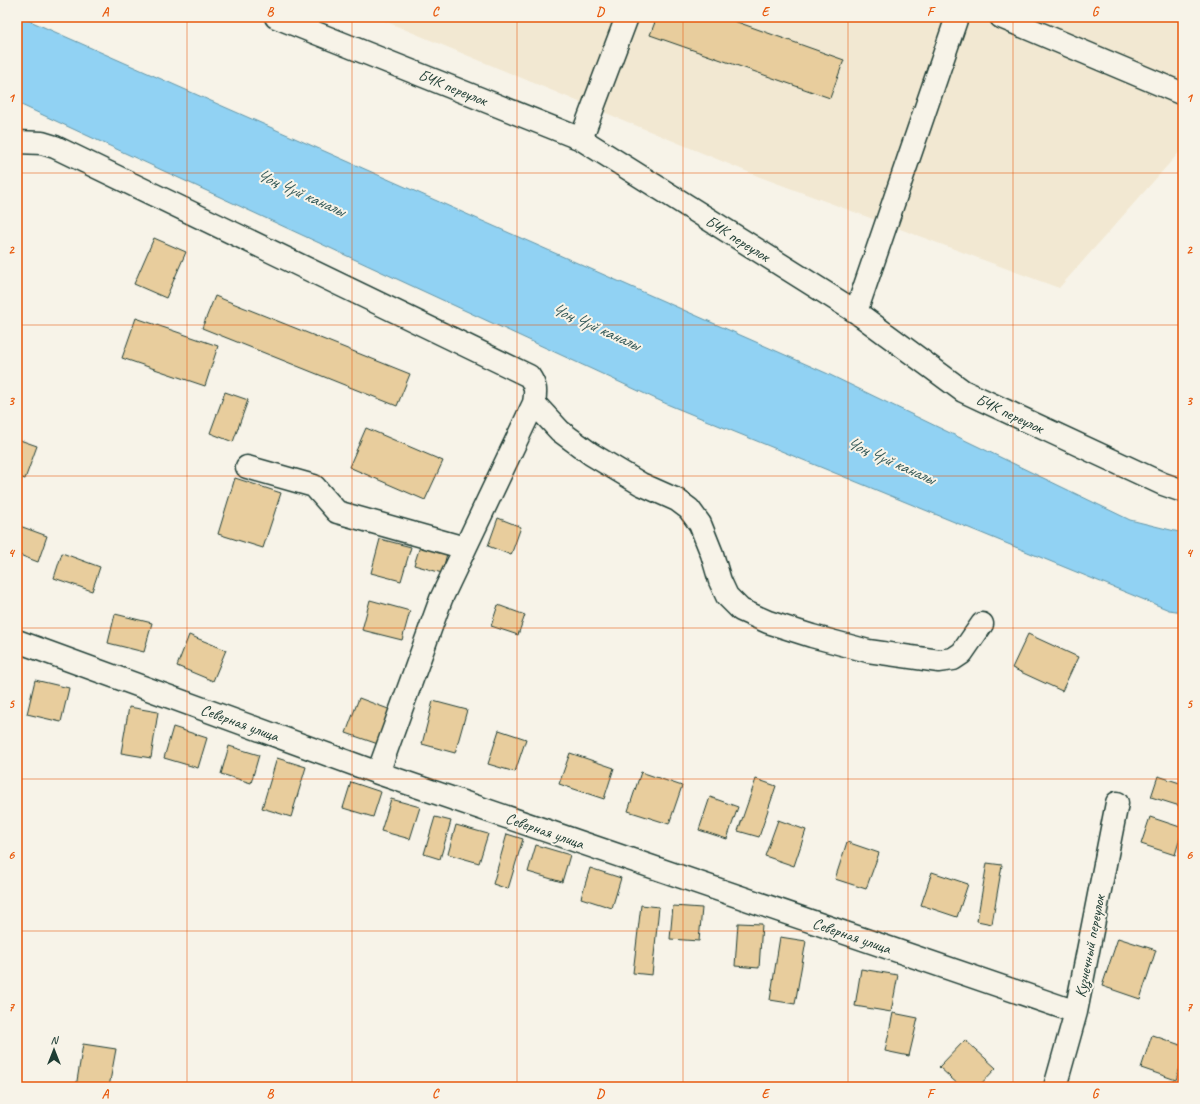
<svg xmlns="http://www.w3.org/2000/svg" width="1200" height="1104" font-family="Caveat,sans-serif">
<rect width="100%" height="100%" fill="#f7f3e8"/>
<filter id="ink" filterUnits="userSpaceOnUse"><feTurbulence type="fractalNoise" baseFrequency=".025" numOctaves="2"/><feDisplacementMap in="SourceGraphic" scale="8" xChannelSelector="R" yChannelSelector="G"/><feConvolveMatrix kernelMatrix="1 2 1 2 8 2 1 2 1" color-interpolation-filters="sRGB"/></filter>
<g filter="url(#ink)">
<!-- built -->
<path fill="#f2e8d2" d="M 375,17 L 1183,17 L 1183,148 L 1059,288 L 760,177 Z"/>
<!-- water -->
<path fill="#91d2f3" stroke="#6396a7" d="M 17,17 L 21,17 L 826,373 L 1130,520 L 1183,533 L 1183,612 L 1169,610 L 669,405 L 17,103 Z"/>
<!-- building -->
<path fill="#e8cd9d" stroke="#1f3d34" d="M 657,17 L 723,17 L 844,60 L 830,98 L 650,35 Z
M 154,238 L 186,252 L 166,298 L 134,284 Z
M 215,296 L 410,374 L 397,406 L 202,328 Z
M 136,318 L 218,346 L 205,386 L 122,358 Z
M 225,392 L 248,400 L 233,442 L 210,433 Z
M 366,428 L 443,461 L 425,500 L 349,467 Z
M 17,439 L 37,446 L 25,479 L 17,476 Z
M 235,478 L 281,493 L 263,548 L 218,534 Z
M 498,518 L 521,527 L 511,555 L 488,546 Z
M 17,525 L 47,536 L 38,562 L 17,554 Z
M 380,539 L 411,547 L 401,581 L 371,573 Z
M 421,543 L 448,550 L 442,573 L 414,565 Z
M 62,553 L 100,567 L 92,591 L 54,578 Z
M 370,600 L 410,611 L 402,640 L 362,630 Z
M 498,605 L 525,615 L 518,635 L 491,626 Z
M 115,614 L 152,623 L 144,652 L 108,643 Z
M 1028,634 L 1078,657 L 1062,691 L 1012,668 Z
M 189,635 L 226,650 L 213,681 L 177,666 Z
M 35,680 L 69,688 L 61,722 L 27,714 Z
M 359,698 L 391,710 L 378,744 L 346,733 Z
M 433,701 L 467,710 L 455,753 L 422,744 Z
M 129,707 L 158,712 L 151,758 L 121,753 Z
M 173,727 L 207,738 L 198,768 L 164,758 Z
M 499,730 L 526,739 L 515,772 L 488,764 Z
M 229,746 L 259,755 L 251,783 L 221,774 Z
M 570,753 L 614,768 L 604,799 L 559,784 Z
M 277,758 L 306,767 L 291,817 L 262,808 Z
M 641,772 L 682,786 L 669,824 L 628,811 Z
M 1158,776 L 1183,784 L 1183,807 L 1151,797 Z
M 756,779 L 776,786 L 759,837 L 738,831 Z
M 351,782 L 381,792 L 373,817 L 343,808 Z
M 710,797 L 738,807 L 727,839 L 699,830 Z
M 391,799 L 420,807 L 410,839 L 381,831 Z
M 435,817 L 451,821 L 440,859 L 424,854 Z
M 1150,817 L 1183,828 L 1175,855 L 1141,844 Z
M 778,820 L 806,830 L 794,866 L 765,856 Z
M 456,825 L 488,834 L 479,863 L 448,854 Z
M 507,834 L 523,839 L 508,889 L 493,884 Z
M 847,842 L 879,853 L 866,889 L 835,879 Z
M 536,845 L 570,855 L 562,882 L 528,872 Z
M 987,863 L 1002,865 L 992,924 L 977,921 Z
M 590,868 L 621,878 L 612,908 L 581,898 Z
M 932,872 L 968,884 L 957,917 L 921,905 Z
M 641,905 L 659,907 L 652,975 L 633,973 Z
M 673,906 L 702,908 L 699,941 L 670,939 Z
M 738,923 L 762,924 L 759,968 L 735,966 Z
M 780,937 L 806,941 L 795,1004 L 770,1000 Z
M 1118,938 L 1156,950 L 1140,999 L 1102,986 Z
M 861,969 L 898,975 L 891,1012 L 855,1006 Z
M 893,1013 L 918,1018 L 909,1056 L 885,1051 Z
M 1152,1035 L 1183,1046 L 1183,1058 L 1176,1080 L 1141,1068 Z
M 965,1040 L 996,1068 L 978,1087 L 961,1087 L 939,1067 Z
M 83,1044 L 116,1049 L 109,1087 L 76,1087 Z"/>
<g fill="none" stroke-linecap="round" stroke-linejoin="round">
<!-- minor casing -->
<g stroke="#1f3d34" stroke-width="25">
<path id="minor" d="M 276,17 L 581,139 L 856,312 L 963,391 L 1163,484 L 1183,491
M 1001,17 L 1183,94
M 581,139 L 627,17
M 17,142 L 42,143 L 55,147 L 529,376 C 536,386 536,391 534,403 L 441,599 L 378,773
M 856,312 L 957,17
M 534,403 L 560,431 L 591,454 L 641,484 L 677,500 L 689,509 L 700,524 L 712,554 L 720,581 L 727,596 L 741,610 L 768,622 L 812,636 L 868,651 L 939,661 L 953,659 L 962,653 L 982,624
M 247,467 L 314,486 L 337,512 L 465,548
M 17,641 L 378,773 L 1076,1012
M 1055,1087 L 1076,1012 L 1117,803"/>
</g>
<!-- minor -->
<use href="#minor" stroke="#f7f3e8" stroke-width="22"/>
</g>
</g>
<!-- grid -->
<path fill="none" stroke="#e8590c" stroke-width="1" stroke-opacity="0.55" d="M 187,17 L 187,1087M 352,17 L 352,1087M 517,17 L 517,1087M 683,17 L 683,1087M 848,17 L 848,1087M 1013,17 L 1013,1087M 17,173 L 1183,173M 17,325 L 1183,325M 17,476 L 1183,476M 17,628 L 1183,628M 17,779 L 1183,779M 17,931 L 1183,931"/>
<g text-anchor="middle" stroke-width="4" stroke-linejoin="round" paint-order="stroke">
<!-- street labels -->
<g font-size="16" fill="#1f3d34" stroke="#f7f3e8">
<text transform="translate(453 87) rotate(22)" y="6">БЧК переулок</text>
<text transform="translate(738 238) rotate(32)" y="6">БЧК переулок</text>
<text transform="translate(1010 413) rotate(25)" y="6">БЧК переулок</text>
<text transform="translate(240 722) rotate(20)" y="6">Северная улица</text>
<text transform="translate(545 830) rotate(19)" y="6">Северная улица</text>
<text transform="translate(852 935) rotate(19)" y="6">Северная улица</text>
<text transform="translate(1089 946) rotate(-79)" y="6">Кузнечный переулок</text>
</g>
<!-- water labels -->
<g font-size="17" font-style="italic" fill="#365b5a" stroke="#f7f3e8">
<text transform="translate(301 192) rotate(24)" y="6">Чоң Чүй каналы</text>
<text transform="translate(596 326) rotate(24)" y="6">Чоң Чүй каналы</text>
<text transform="translate(891 460) rotate(24)" y="6">Чоң Чүй каналы</text>
</g>
</g>
<!-- margin -->
<rect width="1200" height="1104" fill="none" stroke="#f7f3e8" stroke-width="44"/>
<!-- north arrow -->
<g transform="translate(54 1050)" stroke="#f7f3e8" stroke-width="3" paint-order="stroke">
<path d="M0-3L7 15L0 10L-7 15Z" fill="#1f3d34"/>
<text y="-6" font-size="11" font-weight="bold" text-anchor="middle" fill="#1f3d34">N</text>
</g>
<rect x="22" y="22" width="1156" height="1060" fill="none" stroke="#e8590c" stroke-width="1.5"/>
<g font-size="13" text-anchor="middle" font-weight="bold" fill="#e8590c">
<text x="105" y="16">A</text>
<text x="270" y="16">B</text>
<text x="435" y="16">C</text>
<text x="600" y="16">D</text>
<text x="765" y="16">E</text>
<text x="930" y="16">F</text>
<text x="1095" y="16">G</text>
<text x="11" y="102">1</text>
<text x="1189" y="102">1</text>
<text x="11" y="254">2</text>
<text x="1189" y="254">2</text>
<text x="11" y="405">3</text>
<text x="1189" y="405">3</text>
<text x="11" y="557">4</text>
<text x="1189" y="557">4</text>
<text x="11" y="708">5</text>
<text x="1189" y="708">5</text>
<text x="11" y="859">6</text>
<text x="1189" y="859">6</text>
<text x="11" y="1011">7</text>
<text x="1189" y="1011">7</text>
<text x="105" y="1098">A</text>
<text x="270" y="1098">B</text>
<text x="435" y="1098">C</text>
<text x="600" y="1098">D</text>
<text x="765" y="1098">E</text>
<text x="930" y="1098">F</text>
<text x="1095" y="1098">G</text>
</g>
</svg>
